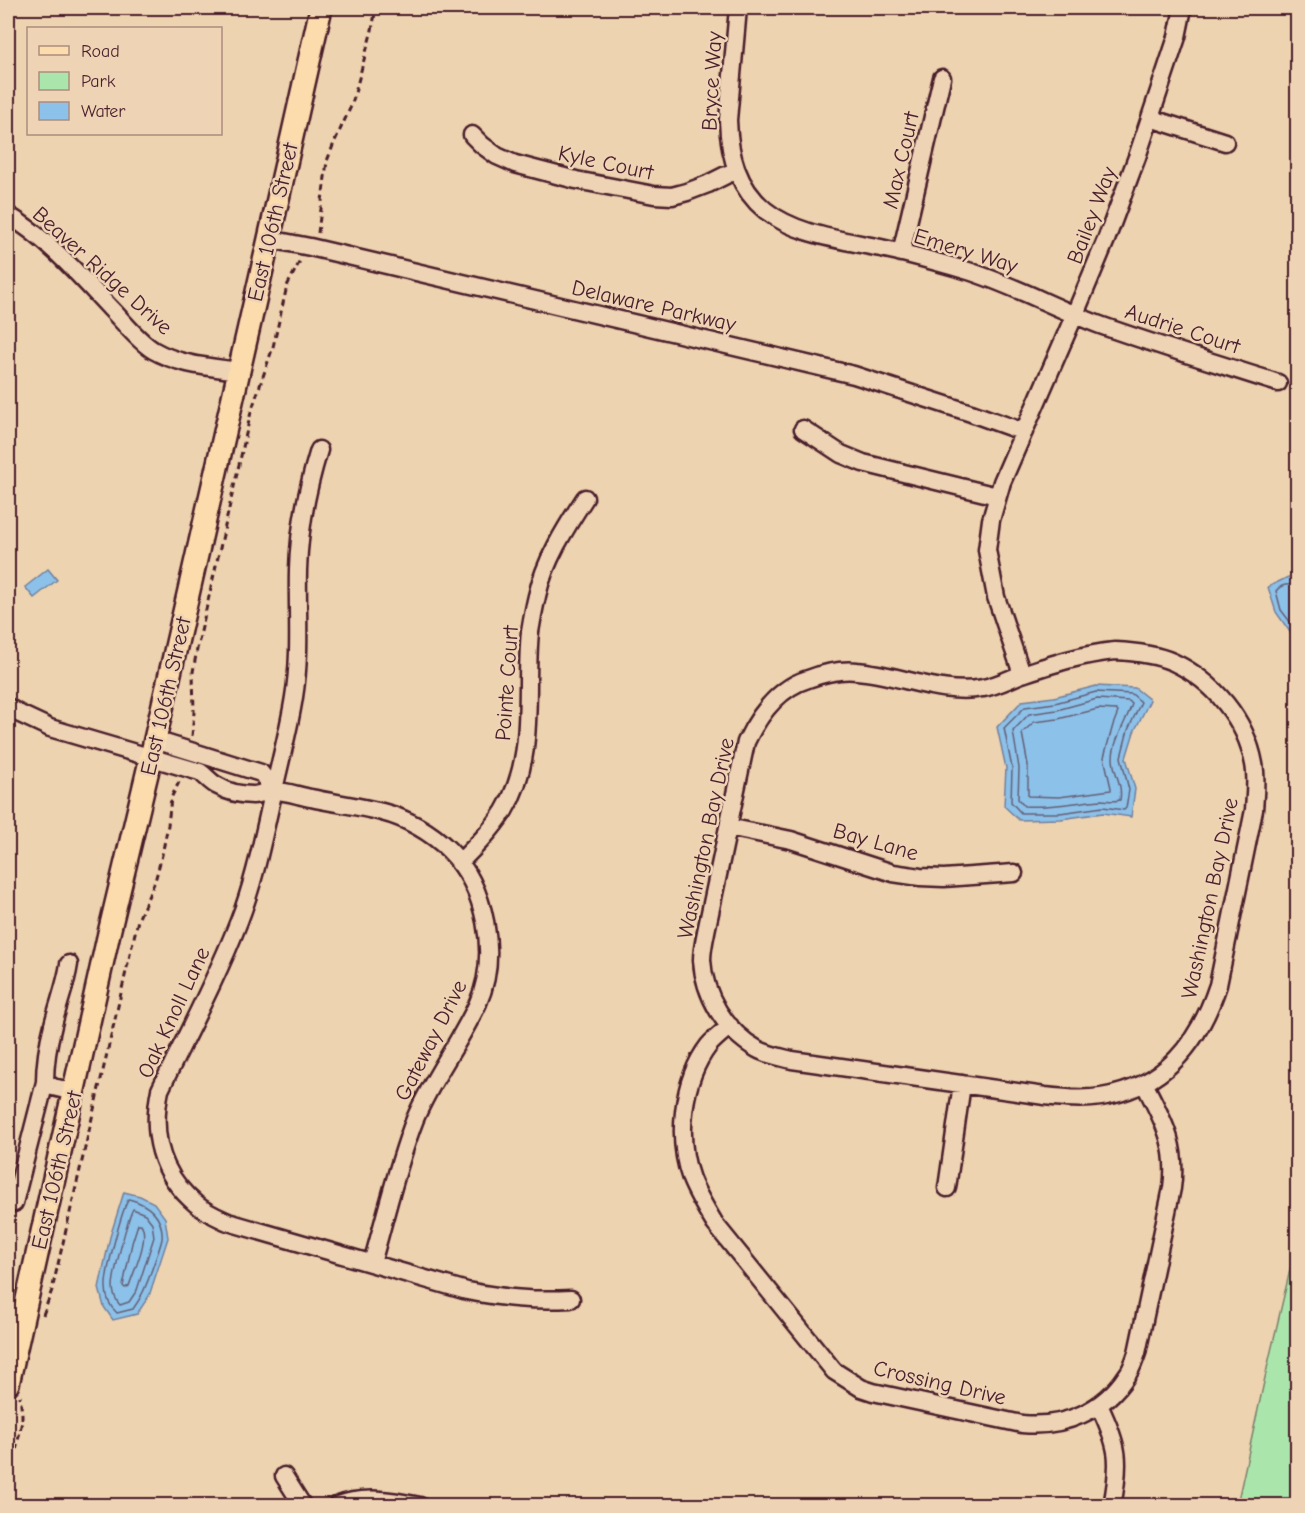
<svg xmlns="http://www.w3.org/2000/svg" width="1305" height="1513" font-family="'Comic Neue',sans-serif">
<rect width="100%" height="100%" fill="#edd3b0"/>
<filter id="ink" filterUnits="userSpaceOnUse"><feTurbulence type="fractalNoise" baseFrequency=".0167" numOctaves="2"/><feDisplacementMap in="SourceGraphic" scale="12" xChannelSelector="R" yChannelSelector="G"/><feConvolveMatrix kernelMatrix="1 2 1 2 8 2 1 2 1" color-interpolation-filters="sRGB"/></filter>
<g filter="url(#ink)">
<!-- green -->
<path fill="#aae6ac" stroke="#7a826c" stroke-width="1.5" d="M 1297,1240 L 1297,1505 L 1237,1505 L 1268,1364 Z"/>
<!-- water -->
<path fill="#8cc1e9" stroke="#72809d" stroke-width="1.5" d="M 48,569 L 57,580 L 34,598 L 25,587 Z
M 1288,577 L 1297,579 L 1297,642 L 1276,612 L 1268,587 Z
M 1096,686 L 1135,688 L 1150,700 L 1134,732 L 1126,758 L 1135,789 L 1131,817 L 1103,813 L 1061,819 L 1019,820 L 1004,806 L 1006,768 L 997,727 L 1022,701 L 1054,697 Z
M 124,1192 L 140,1196 L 154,1203 L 165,1218 L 168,1238 L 149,1296 L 137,1314 L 113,1320 L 104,1307 L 99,1288 L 110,1237 Z"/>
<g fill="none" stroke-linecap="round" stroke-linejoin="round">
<!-- shore -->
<path stroke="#646077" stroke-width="1.5" d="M 1298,585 C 1289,584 1281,584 1276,591 L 1281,610 L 1298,632
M 1096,692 L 1132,694 L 1141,702 L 1128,730 L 1121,757 L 1129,790 L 1126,808 L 1124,810 L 1103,807 L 1060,813 L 1021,813 L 1011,802 L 1012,768 L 1004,728 L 1025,707 L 1055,703 Z
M 1097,699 L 1129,701 L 1132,704 C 1127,720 1113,741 1113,758 C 1113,773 1123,783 1120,800 C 1114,802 1107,800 1101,800 C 1075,802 1050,808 1024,806 L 1018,799 L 1019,768 L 1013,731 L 1029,714 L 1057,710 Z
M 1098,709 L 1116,710 L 1118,712 L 1113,725 L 1104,757 L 1111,788 L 1111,790 L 1059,797 L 1028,796 L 1028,765 L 1022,733 L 1034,722 L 1058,719 Z
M 129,1199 C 148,1204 164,1217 162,1239 C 160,1248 156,1258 153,1266 C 148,1282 143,1296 133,1309 L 117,1313 C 110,1307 106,1297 106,1287 C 105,1274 122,1208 129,1199 Z
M 133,1209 L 145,1214 L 152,1223 L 154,1237 L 137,1290 L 129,1302 L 120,1305 C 116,1301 113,1293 113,1287 C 113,1275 127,1220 133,1209 Z
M 138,1224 L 141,1224 C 150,1238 134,1270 129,1286 L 125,1288 L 123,1286 L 132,1243 Z"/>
<!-- minor casing -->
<g stroke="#4a1f2b" stroke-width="21">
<path id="minor" d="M 738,8 L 728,120 C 729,154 737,187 765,210 C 796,235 843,240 881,248 C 909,254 937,262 965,270 C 1012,284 1054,308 1100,325 C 1159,346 1219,364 1278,383
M 1150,118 L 1225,142
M 472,135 L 482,145 L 497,156 L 515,164 L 576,180 L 654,195 L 672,196 L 687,192 L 708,184 L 736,170
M 8,215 C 48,239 78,274 110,308 C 124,322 137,340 153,350 C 179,365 210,367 238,371
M 269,239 L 310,247 L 854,375 L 971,413 L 1024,432
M 901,253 L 942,78
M 803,429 L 841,454 L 863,463 L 997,496
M 319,450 C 307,489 299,528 298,570 C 297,612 301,654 294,697 C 289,729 280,762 273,794 C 263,837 255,880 239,921 C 217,978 187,1034 160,1090 C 151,1133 160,1174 196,1204 C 205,1212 217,1217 228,1222 L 467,1291 C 504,1298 533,1301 571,1299
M 1115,651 C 1135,652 1155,654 1173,662 C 1214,681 1246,720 1254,764 C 1257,779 1255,794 1254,810 L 1218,985 C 1199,1043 1165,1087 1101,1097 C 1082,1100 1063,1098 1045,1096 L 792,1060 C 780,1057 768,1055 757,1049 C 725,1031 704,995 702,960 C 702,949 705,937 707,927 L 746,742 C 759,715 778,688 808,679 C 824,673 840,669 857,671 C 899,674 941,696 983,688 C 996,686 1009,679 1022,674 C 1053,664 1083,654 1115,651 Z
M 1022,674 L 996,597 L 987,550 L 991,520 L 1002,482 L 1075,314 L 1106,240 L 1137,157 L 1177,37 L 1183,8
M 8,707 L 20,714 L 50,728 L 200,772 C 206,776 211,783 218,786 C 228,792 242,795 253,795 C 260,795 268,790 275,791 C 287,791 299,796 311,798 C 334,803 359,806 382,812 C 406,818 431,832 449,850 C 486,887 499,955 478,1003 C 460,1043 432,1078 415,1119 C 397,1165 386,1215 372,1263
M 155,740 L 261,773 L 274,790
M 728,827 L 791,840 L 893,873 L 920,877 L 944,878 L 1014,873
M 459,863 C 475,847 492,830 504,811 C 537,757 524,692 530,632 C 532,620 534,608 537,596 C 544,562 566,527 585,498
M 69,964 C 66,985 58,1004 53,1025 C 48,1044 45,1063 45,1082 L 53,1087 L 74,1092
M 730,1026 C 723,1032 715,1038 709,1045 C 682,1080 676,1138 691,1179 C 697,1194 706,1209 715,1224 L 834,1371 L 861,1388 L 873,1392 L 1022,1424 C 1064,1428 1104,1411 1127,1375 C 1132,1369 1134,1361 1137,1353 L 1172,1188 C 1178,1144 1163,1121 1144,1083
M 947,1188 L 962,1084
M 14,1203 L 45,1082
M 1099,1405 C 1119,1447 1121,1460 1112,1506
M 284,1476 L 303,1506
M 336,1506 C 363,1495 392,1500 420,1506"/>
</g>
<!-- major casing -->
<g stroke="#4a1f2b" stroke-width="26">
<path id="major" d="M 8,1384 L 109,933 L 151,757 L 269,239 L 321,8"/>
</g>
<!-- path -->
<path stroke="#4a1f2b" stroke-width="3" stroke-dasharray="6 4.5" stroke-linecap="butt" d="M 318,233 L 327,161 L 334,143 L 352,104 L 372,30 L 376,8
M 192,736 L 194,712 L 193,672 L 197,649 L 251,412 L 273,347 L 287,286 L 301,259
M 43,1315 L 52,1290 L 138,920 L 155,881 L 162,855 L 168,825 L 171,798 L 179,782
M 8,1491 L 22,1421 L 22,1414 L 20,1396"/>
<!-- minor -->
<use href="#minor" stroke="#eed4b5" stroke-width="16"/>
<!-- major -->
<use href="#major" stroke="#fcdcac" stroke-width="21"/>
</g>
</g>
<g text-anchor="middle" stroke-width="5" stroke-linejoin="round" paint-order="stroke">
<!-- street labels -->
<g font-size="22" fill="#4a1f2b" stroke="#eed4b5">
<text transform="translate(711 81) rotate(-87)" y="8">Bryce Way</text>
<text transform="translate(900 160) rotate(-77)" y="8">Max Court</text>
<text transform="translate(606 162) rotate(12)" y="8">Kyle Court</text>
<text transform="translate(1091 215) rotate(-69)" y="8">Bailey Way</text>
<text transform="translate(272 222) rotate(-77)" y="8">East 106th Street</text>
<text transform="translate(966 250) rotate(17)" y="8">Emery Way</text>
<text transform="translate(103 270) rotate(42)" y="8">Beaver Ridge Drive</text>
<text transform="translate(654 305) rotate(13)" y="8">Delaware Parkway</text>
<text transform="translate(1183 328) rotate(18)" y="8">Audrie Court</text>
<text transform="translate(506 683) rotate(-86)" y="8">Pointe Court</text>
<text transform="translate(165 696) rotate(-77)" y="8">East 106th Street</text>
<text transform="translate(705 838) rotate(-78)" y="8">Washington Bay Drive</text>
<text transform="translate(876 841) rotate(16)" y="8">Bay Lane</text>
<text transform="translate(1209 898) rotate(-78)" y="8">Washington Bay Drive</text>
<text transform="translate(173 1012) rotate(-65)" y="8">Oak Knoll Lane</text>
<text transform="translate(430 1040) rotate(-63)" y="8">Gateway Drive</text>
<text transform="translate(56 1170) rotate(-77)" y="8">East 106th Street</text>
<text transform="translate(940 1382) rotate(13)" y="8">Crossing Drive</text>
</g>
</g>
<!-- margin -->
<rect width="1305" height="1513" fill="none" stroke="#eed4b5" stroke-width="30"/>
<rect x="15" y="15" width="1275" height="1483" fill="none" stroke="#4a1f2b" stroke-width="2" filter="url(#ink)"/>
<!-- legend -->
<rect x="27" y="27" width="195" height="108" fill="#eed4b5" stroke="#ac8c7e" stroke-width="1.5"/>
<rect x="39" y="46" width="30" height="9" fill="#fcdcac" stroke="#ac8c7e" stroke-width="1.5"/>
<text x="81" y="57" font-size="18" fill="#4a1f2b">Road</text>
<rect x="39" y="72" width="30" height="18" fill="#aae6ac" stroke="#ac8c7e" stroke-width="1.5"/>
<text x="81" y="87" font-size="18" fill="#4a1f2b">Park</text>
<rect x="39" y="102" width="30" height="18" fill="#8cc1e9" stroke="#ac8c7e" stroke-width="1.5"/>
<text x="81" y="117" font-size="18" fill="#4a1f2b">Water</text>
</svg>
